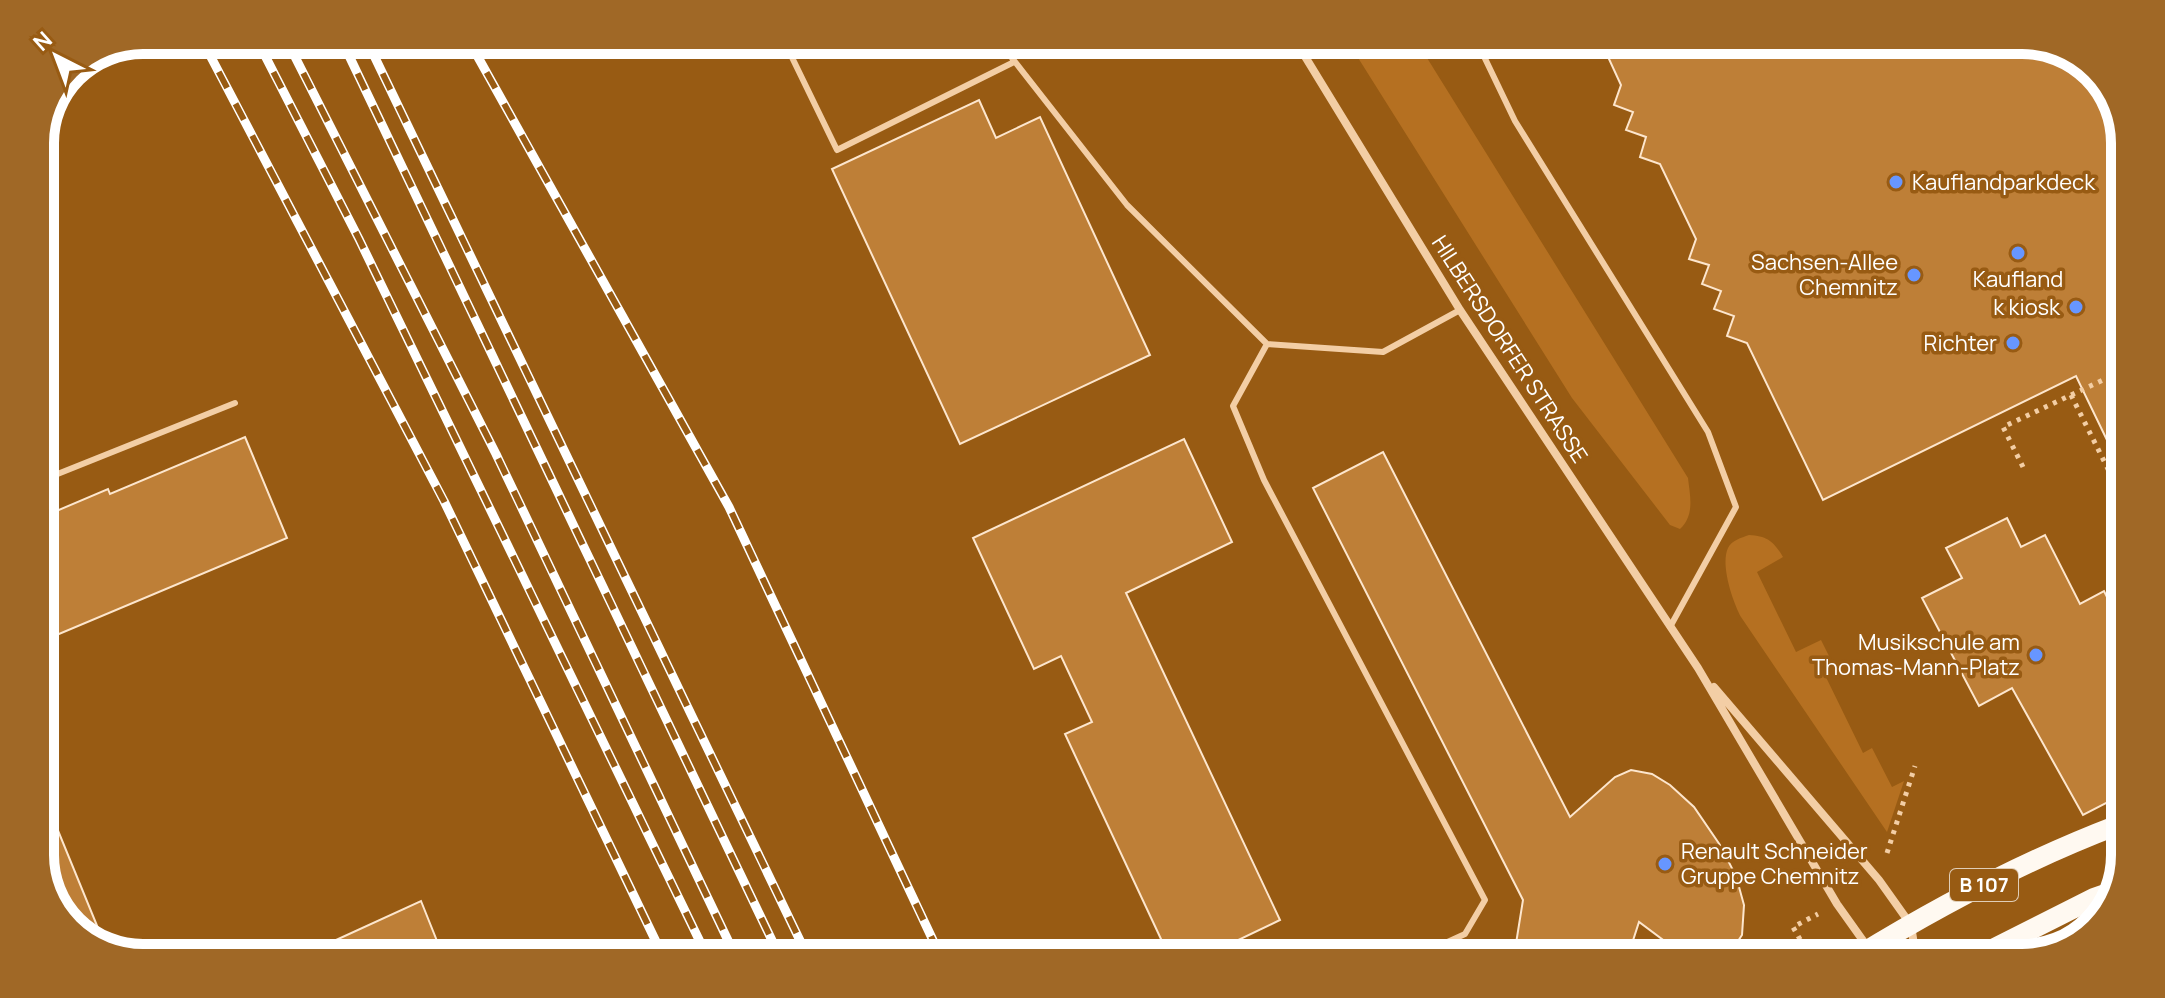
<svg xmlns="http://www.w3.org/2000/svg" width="2165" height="998" font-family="Manrope,sans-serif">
<rect width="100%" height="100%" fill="#985b13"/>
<!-- green -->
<path fill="#b57021" d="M 1350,45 L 1419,45 L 1688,478 C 1690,496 1695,515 1680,529 L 1670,525 L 1572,398 Z
M 1749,535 C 1768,536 1774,542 1783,557 L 1757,572 L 1796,652 L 1821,640 L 1831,660 L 1821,667 L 1863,753 L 1872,748 L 1892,787 L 1904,781 L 1887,832 L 1741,617 C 1733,602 1720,565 1728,548 C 1732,540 1741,538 1749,535 Z"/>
<!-- building -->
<path fill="#be7f37" stroke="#fde6cd" stroke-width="2" d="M 1603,46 L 2062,48 L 2107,85 L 2125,137 L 2121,469 L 2076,376 L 1823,500 L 1747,343 L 1727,336 L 1734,316 L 1714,309 L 1721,291 L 1702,284 L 1709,265 L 1689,259 L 1696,239 L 1660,164 L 1640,157 L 1646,137 L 1626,130 L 1633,112 L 1614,105 L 1621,85 Z
M 979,100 L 996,138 L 1040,117 L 1150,355 L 960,444 L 832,169 Z
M 245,437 L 287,538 L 40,642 L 40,518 L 108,489 L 110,494 Z
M 1184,439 L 1232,542 L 1126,593 L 1280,920 L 1207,955 L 1168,954 L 1065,734 L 1092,722 L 1061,656 L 1034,669 L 973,538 Z
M 1383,452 L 1570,817 L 1615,777 L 1631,770 L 1652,774 L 1670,785 L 1694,807 L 1720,845 L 1736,876 L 1744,905 L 1742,935 L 1734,947 L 1722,957 L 1686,957 L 1639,922 L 1628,956 L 1514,956 L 1523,900 L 1313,488 Z
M 2007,518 L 2021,547 L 2045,535 L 2080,604 L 2104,591 L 2120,623 L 2118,797 L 2083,815 L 2012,688 L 1979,706 L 1922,598 L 1962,578 L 1946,548 Z
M 40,789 L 41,789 L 107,950 L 103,950 L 61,917 L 40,862 Z
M 421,901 L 441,951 L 312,951 Z"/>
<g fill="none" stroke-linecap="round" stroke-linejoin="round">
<!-- path -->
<path stroke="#f3cea5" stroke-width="5" stroke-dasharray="4 6" stroke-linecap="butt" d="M 2071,395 L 2121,495
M 2023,467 L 2003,427 L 2122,371
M 1887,853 L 1915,766
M 1810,957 L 1793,927 L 1818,914"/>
<!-- service -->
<path stroke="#f3cea5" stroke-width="6" d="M 785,43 L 837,150 L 1014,62
M 1001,44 L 1127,205 L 1267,344 L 1383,352 L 1460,310
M 1479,46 L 1515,121 L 1708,432 L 1736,507 L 1670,627
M 1267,344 L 1233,406 L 1264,480 L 1485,900 L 1465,934 L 1419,955
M 40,481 L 235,403"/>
<!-- minor -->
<path stroke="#f3cea5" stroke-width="8" d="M 1298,45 L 1460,310 L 1698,668 L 1837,904 L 1869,949 L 1881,957
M 1714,687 L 1879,880 L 1911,925 L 1916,958"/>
<!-- primary -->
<path stroke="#fff9f1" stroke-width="20" d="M 1856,957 C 1939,906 2026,860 2118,825
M 1975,958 L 2094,898 L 2117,890"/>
<!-- rail casing -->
<g stroke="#fff" stroke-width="9">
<path id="rail" d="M 202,40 L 444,501 L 661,952
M 257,40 L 359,239 L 705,952
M 287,41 L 496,454 L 734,953
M 342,41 L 778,953
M 367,41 L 806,953
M 469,41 L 729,507 L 939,953"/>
</g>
<!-- rail -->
<use href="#rail" stroke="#985b13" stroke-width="6" stroke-dasharray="18" stroke-linecap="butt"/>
</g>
<!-- markers -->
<g fill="#6796ff" stroke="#985b13" stroke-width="3">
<circle cx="1896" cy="182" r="8"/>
<circle cx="2018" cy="253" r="8"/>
<circle cx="1914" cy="275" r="8"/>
<circle cx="2076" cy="307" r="8"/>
<circle cx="2013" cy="343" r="8"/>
<circle cx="2036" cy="655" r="8"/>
<circle cx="1665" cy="864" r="8"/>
</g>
<g text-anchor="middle" stroke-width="7" stroke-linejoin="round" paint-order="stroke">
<!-- shield labels -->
<rect fill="#985b13" stroke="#e0ceb8" stroke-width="2" x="1950" y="869" width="68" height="32" rx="6"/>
<g font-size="20" font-weight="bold" fill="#fff">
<text x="1984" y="892">B 107</text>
</g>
<!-- poi labels -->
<g font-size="22" fill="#fff" stroke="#985b13" text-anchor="end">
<text x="1912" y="190" text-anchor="start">Kauflandparkdeck</text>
<text x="1898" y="270">Sachsen-Allee<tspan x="1898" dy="25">Chemnitz</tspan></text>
<text x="2018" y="287" text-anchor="middle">Kaufland</text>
<text x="2060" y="315">k kiosk</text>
<text x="1997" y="351">Richter</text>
<text x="2020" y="650">Musikschule am<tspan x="2020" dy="25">Thomas-Mann-Platz</tspan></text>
<text x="1681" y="859" text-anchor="start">Renault Schneider<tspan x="1681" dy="25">Gruppe Chemnitz</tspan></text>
</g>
<!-- street labels -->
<g font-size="22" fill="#fff" stroke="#985b13">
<text transform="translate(1510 349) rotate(57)" y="8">HILBERSDORFER STRASSE</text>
</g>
</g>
<!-- crop -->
<path d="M0 0H2165V998H0ZM143 54H2022A89 89 0 0 1 2111 143V855A89 89 0 0 1 2022 944H143A89 89 0 0 1 54 855V143A89 89 0 0 1 143 54Z" fill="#a06826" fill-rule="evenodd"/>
<path fill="none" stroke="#fff" stroke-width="10" d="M143 54H2022A89 89 0 0 1 2111 143V855A89 89 0 0 1 2022 944H143A89 89 0 0 1 54 855V143A89 89 0 0 1 143 54Z"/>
<!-- north arrow -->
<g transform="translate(56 56) rotate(318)" stroke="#985b13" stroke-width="6" paint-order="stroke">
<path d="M0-6L14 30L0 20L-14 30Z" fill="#ffffff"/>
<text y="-12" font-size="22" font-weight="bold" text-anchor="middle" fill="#ffffff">N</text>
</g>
</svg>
